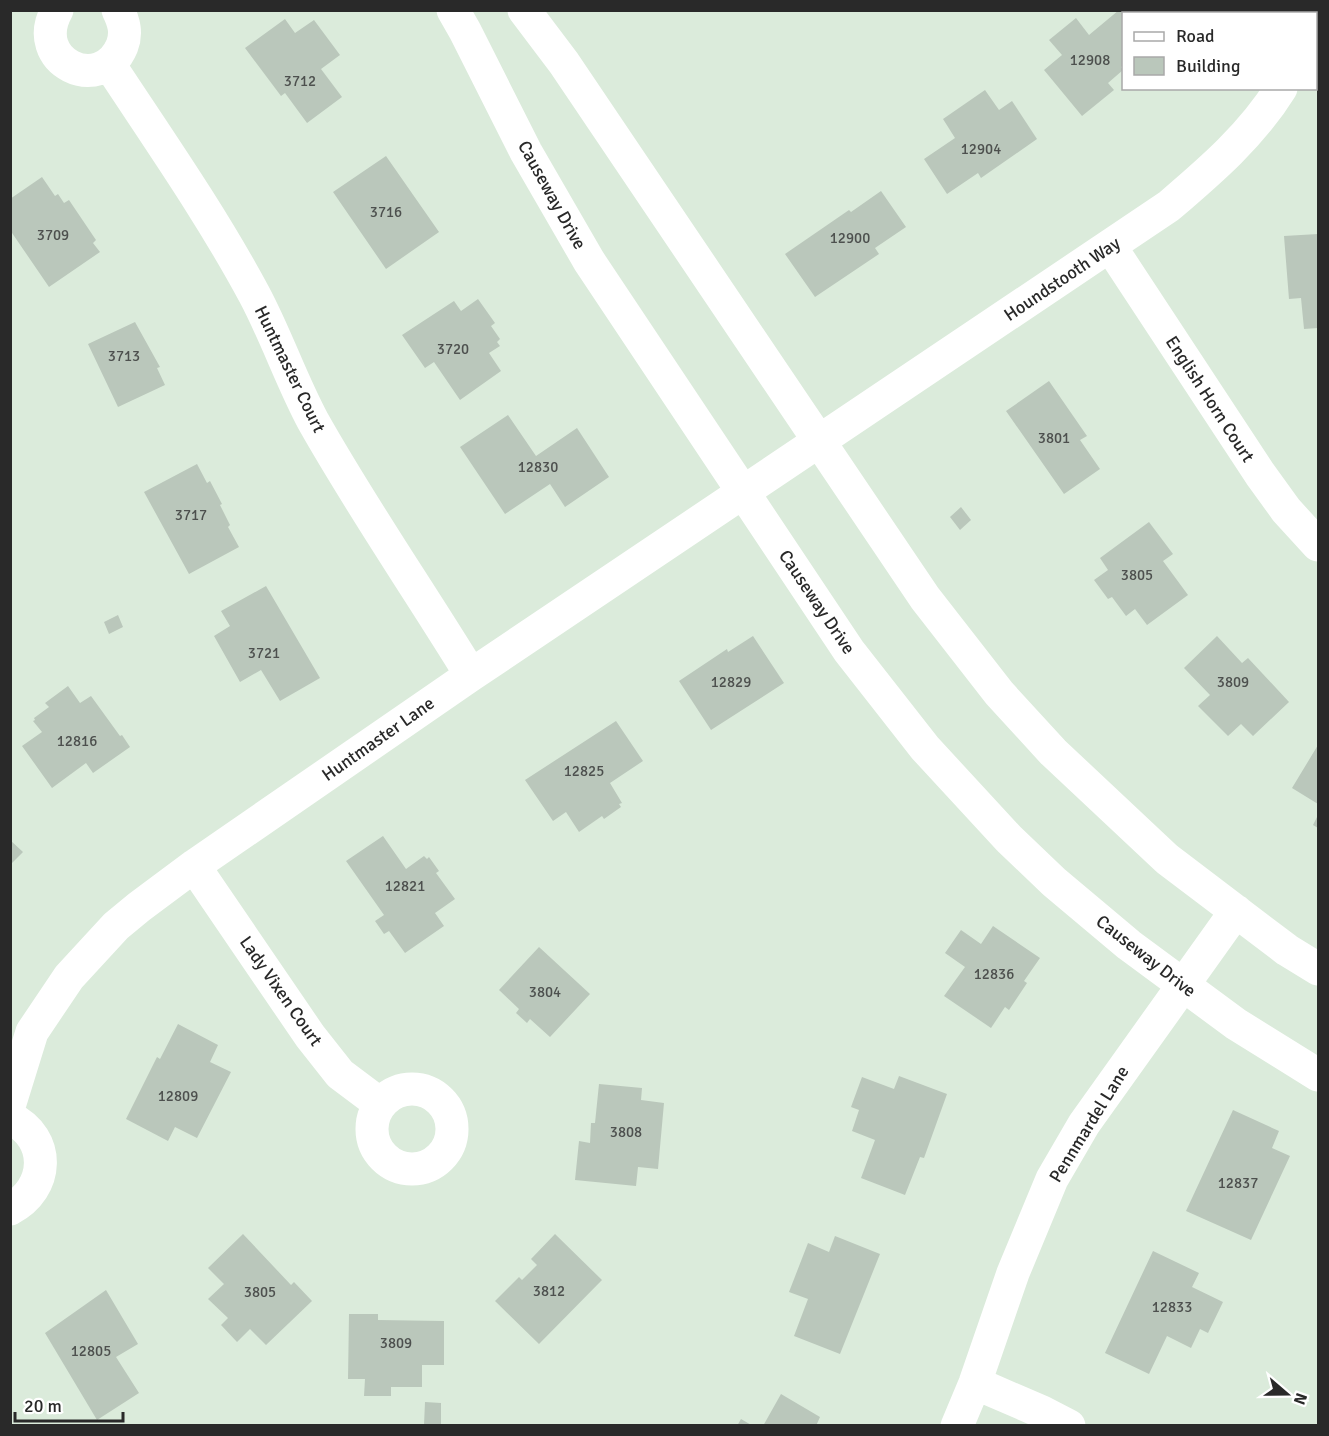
<svg xmlns="http://www.w3.org/2000/svg" width="1329" height="1436" font-family="Signika,sans-serif">
<rect width="100%" height="100%" fill="#dbebdb"/>
<!-- building -->
<path fill="#bac7bb" d="M 1119,10 L 1123,10 L 1126,14 L 1124,14 L 1124,65 L 1121,67 L 1123,70 L 1108,83 L 1114,90 L 1082,116 L 1044,70 L 1062,55 L 1049,40 L 1076,18 L 1089,35 Z
M 285,19 L 295,33 L 314,20 L 340,55 L 321,69 L 342,97 L 307,123 L 285,93 L 281,96 L 245,48 Z
M 985,90 L 999,110 L 1012,101 L 1037,139 L 981,178 L 978,173 L 947,194 L 924,159 L 955,138 L 943,119 Z
M 386,156 L 439,232 L 386,269 L 333,192 Z
M 42,177 L 55,196 L 58,194 L 64,203 L 69,200 L 96,240 L 93,243 L 100,252 L 49,287 L 10,230 L 10,199 Z
M 881,191 L 906,227 L 875,248 L 879,254 L 815,297 L 785,254 L 849,210 L 851,212 Z
M 1318,234 L 1318,328 L 1304,329 L 1301,298 L 1289,299 L 1284,236 Z
M 478,299 L 495,323 L 491,326 L 500,339 L 497,342 L 500,346 L 489,353 L 501,371 L 460,400 L 434,362 L 425,368 L 402,335 L 454,301 L 461,311 Z
M 135,322 L 160,367 L 157,368 L 165,385 L 118,407 L 88,344 Z
M 1049,381 L 1087,436 L 1080,440 L 1100,469 L 1064,494 L 1006,411 Z
M 508,415 L 536,456 L 577,428 L 609,477 L 565,507 L 550,484 L 505,514 L 460,447 Z
M 197,464 L 207,483 L 210,481 L 222,504 L 220,505 L 230,525 L 228,527 L 239,547 L 189,574 L 144,492 Z
M 961,507 L 971,520 L 960,530 L 950,517 Z
M 1149,522 L 1173,554 L 1163,561 L 1188,595 L 1147,625 L 1135,609 L 1126,616 L 1112,597 L 1108,599 L 1094,580 L 1108,570 L 1100,558 Z
M 266,586 L 320,678 L 280,701 L 261,670 L 240,682 L 214,636 L 230,626 L 221,611 Z
M 118,615 L 123,627 L 109,634 L 104,622 Z
M 753,636 L 784,683 L 711,730 L 679,681 L 727,649 L 728,652 Z
M 1217,636 L 1242,663 L 1248,658 L 1289,702 L 1253,736 L 1241,724 L 1228,736 L 1198,706 L 1210,695 L 1184,668 Z
M 68,686 L 80,703 L 91,696 L 120,736 L 122,735 L 130,747 L 93,773 L 86,763 L 52,788 L 22,746 L 42,732 L 33,721 L 35,720 L 34,718 L 49,707 L 45,703 Z
M 616,721 L 643,761 L 610,783 L 622,803 L 619,804 L 621,807 L 604,819 L 602,816 L 579,832 L 566,812 L 553,821 L 525,780 Z
M 1318,745 L 1318,804 L 1292,788 Z
M 1318,815 L 1318,828 L 1313,825 Z
M 383,836 L 406,869 L 424,856 L 427,859 L 429,857 L 439,871 L 436,873 L 455,899 L 435,913 L 444,926 L 405,953 L 389,931 L 384,934 L 375,921 L 384,915 L 346,861 Z
M 10,840 L 23,852 L 10,865 Z
M 993,926 L 1040,958 L 1024,981 L 1027,983 L 1009,1010 L 1005,1007 L 991,1028 L 944,996 L 965,967 L 945,953 L 961,930 L 981,944 Z
M 539,947 L 590,994 L 550,1037 L 530,1019 L 527,1023 L 516,1013 L 519,1009 L 499,990 Z
M 178,1024 L 218,1045 L 210,1062 L 231,1072 L 197,1138 L 175,1127 L 168,1141 L 126,1119 L 157,1057 L 160,1059 Z
M 899,1076 L 947,1094 L 924,1158 L 920,1157 L 905,1195 L 861,1178 L 875,1140 L 852,1131 L 859,1110 L 851,1107 L 862,1077 L 894,1089 Z
M 599,1084 L 642,1088 L 641,1100 L 664,1103 L 658,1169 L 638,1167 L 636,1186 L 575,1180 L 579,1141 L 590,1143 L 591,1123 L 595,1123 Z
M 1233,1110 L 1279,1131 L 1272,1148 L 1290,1156 L 1251,1240 L 1186,1211 Z
M 243,1234 L 291,1285 L 294,1282 L 312,1301 L 266,1345 L 250,1329 L 237,1342 L 221,1325 L 228,1318 L 208,1299 L 224,1284 L 208,1268 Z
M 555,1234 L 602,1280 L 539,1344 L 495,1301 L 519,1277 L 522,1280 L 537,1265 L 531,1259 Z
M 835,1236 L 880,1254 L 840,1354 L 794,1336 L 808,1299 L 789,1292 L 808,1243 L 829,1252 Z
M 1153,1251 L 1199,1273 L 1192,1287 L 1223,1302 L 1208,1333 L 1200,1329 L 1191,1348 L 1167,1336 L 1149,1374 L 1105,1353 Z
M 106,1290 L 138,1344 L 116,1357 L 139,1393 L 97,1420 L 45,1333 Z
M 349,1314 L 378,1314 L 378,1320 L 444,1321 L 444,1365 L 422,1365 L 422,1387 L 391,1387 L 391,1396 L 364,1396 L 365,1379 L 348,1379 Z
M 781,1394 L 820,1417 L 816,1426 L 763,1426 Z
M 425,1402 L 441,1403 L 441,1425 L 424,1425 Z
M 741,1419 L 753,1426 L 737,1426 Z"/>
<g fill="none" stroke-linecap="round" stroke-linejoin="round">
<!-- minor -->
<path stroke="#fff" stroke-width="33" d="M 57,10 C 28,62 101,96 122,46 C 127,33 124,22 118,10
M 453,10 L 465,31 L 526,152 L 589,261 L 849,651 L 925,748 L 1009,839 L 1054,882 L 1129,945 L 1236,1024 L 1318,1075
M 524,10 L 564,63 L 925,598 L 999,693 L 1053,752 L 1167,859 L 1287,950 L 1318,969
M 1316,24 L 1318,18
M 109,64 C 159,140 211,214 254,294 C 276,335 291,380 313,421 C 362,508 419,590 471,675
M 1110,246 L 1260,474 L 1286,510 L 1318,545
M 194,866 L 310,1036 L 340,1074 L 380,1104
M372 1129a40 40 0 1 1 80 0a40 40 0 1 1-80 0Z
M 10,1103 L 32,1032 L 69,977 L 116,926 L 139,907 L 194,866 L 471,675 L 1169,206 C 1210,171 1252,135 1281,88
M 10,1118 C 52,1138 49,1189 10,1209
M 975,1383 L 1042,1412 L 1069,1426
M 957,1426 L 975,1383 L 1013,1273 L 1052,1179 L 1084,1124 L 1236,911"/>
</g>
<g text-anchor="middle" stroke-width="6" stroke-linejoin="round" paint-order="stroke">
<!-- number labels -->
<g font-size="15" fill="#4d504e">
<text x="1090" y="65">12908</text>
<text x="300" y="86">3712</text>
<text x="981" y="154">12904</text>
<text x="386" y="217">3716</text>
<text x="53" y="240">3709</text>
<text x="850" y="243">12900</text>
<text x="453" y="354">3720</text>
<text x="124" y="361">3713</text>
<text x="1054" y="443">3801</text>
<text x="538" y="472">12830</text>
<text x="191" y="520">3717</text>
<text x="1137" y="580">3805</text>
<text x="264" y="658">3721</text>
<text x="731" y="687">12829</text>
<text x="1233" y="687">3809</text>
<text x="77" y="746">12816</text>
<text x="584" y="776">12825</text>
<text x="405" y="891">12821</text>
<text x="994" y="979">12836</text>
<text x="545" y="997">3804</text>
<text x="178" y="1101">12809</text>
<text x="626" y="1137">3808</text>
<text x="1238" y="1188">12837</text>
<text x="549" y="1296">3812</text>
<text x="260" y="1297">3805</text>
<text x="1172" y="1312">12833</text>
<text x="396" y="1348">3809</text>
<text x="91" y="1356">12805</text>
</g>
<!-- street labels -->
<g font-size="18" fill="#292929" stroke="#fff">
<text transform="translate(552 195) rotate(61)" y="6">Causeway Drive</text>
<text transform="translate(1062 279) rotate(-34)" y="6">Houndstooth Way</text>
<text transform="translate(290 369) rotate(64)" y="6">Huntmaster Court</text>
<text transform="translate(1210 399) rotate(57)" y="6">English Horn Court</text>
<text transform="translate(817 602) rotate(56)" y="6">Causeway Drive</text>
<text transform="translate(378 739) rotate(-35)" y="6">Huntmaster Lane</text>
<text transform="translate(1146 956) rotate(38)" y="6">Causeway Drive</text>
<text transform="translate(281 991) rotate(55)" y="6">Lady Vixen Court</text>
<text transform="translate(1089 1124) rotate(-58)" y="6">Pennmardel Lane</text>
</g>
</g>
<!-- border -->
<rect width="1329" height="1436" fill="none" stroke="#292929" stroke-width="24"/>
<!-- legend -->
<rect x="1122" y="12" width="195" height="78" fill="#ffffff" stroke="#a9a9a9" stroke-width="1.5"/>
<rect x="1134" y="32" width="30" height="9" fill="#ffffff" stroke="#a9a9a9" stroke-width="1.5"/>
<text x="1176" y="42" font-size="18" fill="#292929">Road</text>
<rect x="1134" y="57" width="30" height="18" fill="#bac7bb" stroke="#a9a9a9" stroke-width="1.5"/>
<text x="1176" y="72" font-size="18" fill="#292929">Building</text>
<!-- north arrow -->
<g transform="translate(1287 1394) rotate(110)" stroke="#ffffff" stroke-width="4.5" paint-order="stroke">
<path d="M0-4.5L10 22L0 15L-10 22Z" fill="#292929"/>
<text y="-9" font-size="16" font-weight="bold" text-anchor="middle" fill="#292929">N</text>
</g>
<!-- scale -->
<path d="M15 1412v9h108v-9" fill="none" stroke="#292929" stroke-width="3"/>
<text x="24" y="1412" font-size="18" fill="#292929" stroke="#ffffff" stroke-width="4.5" paint-order="stroke">20 m</text>
</svg>
